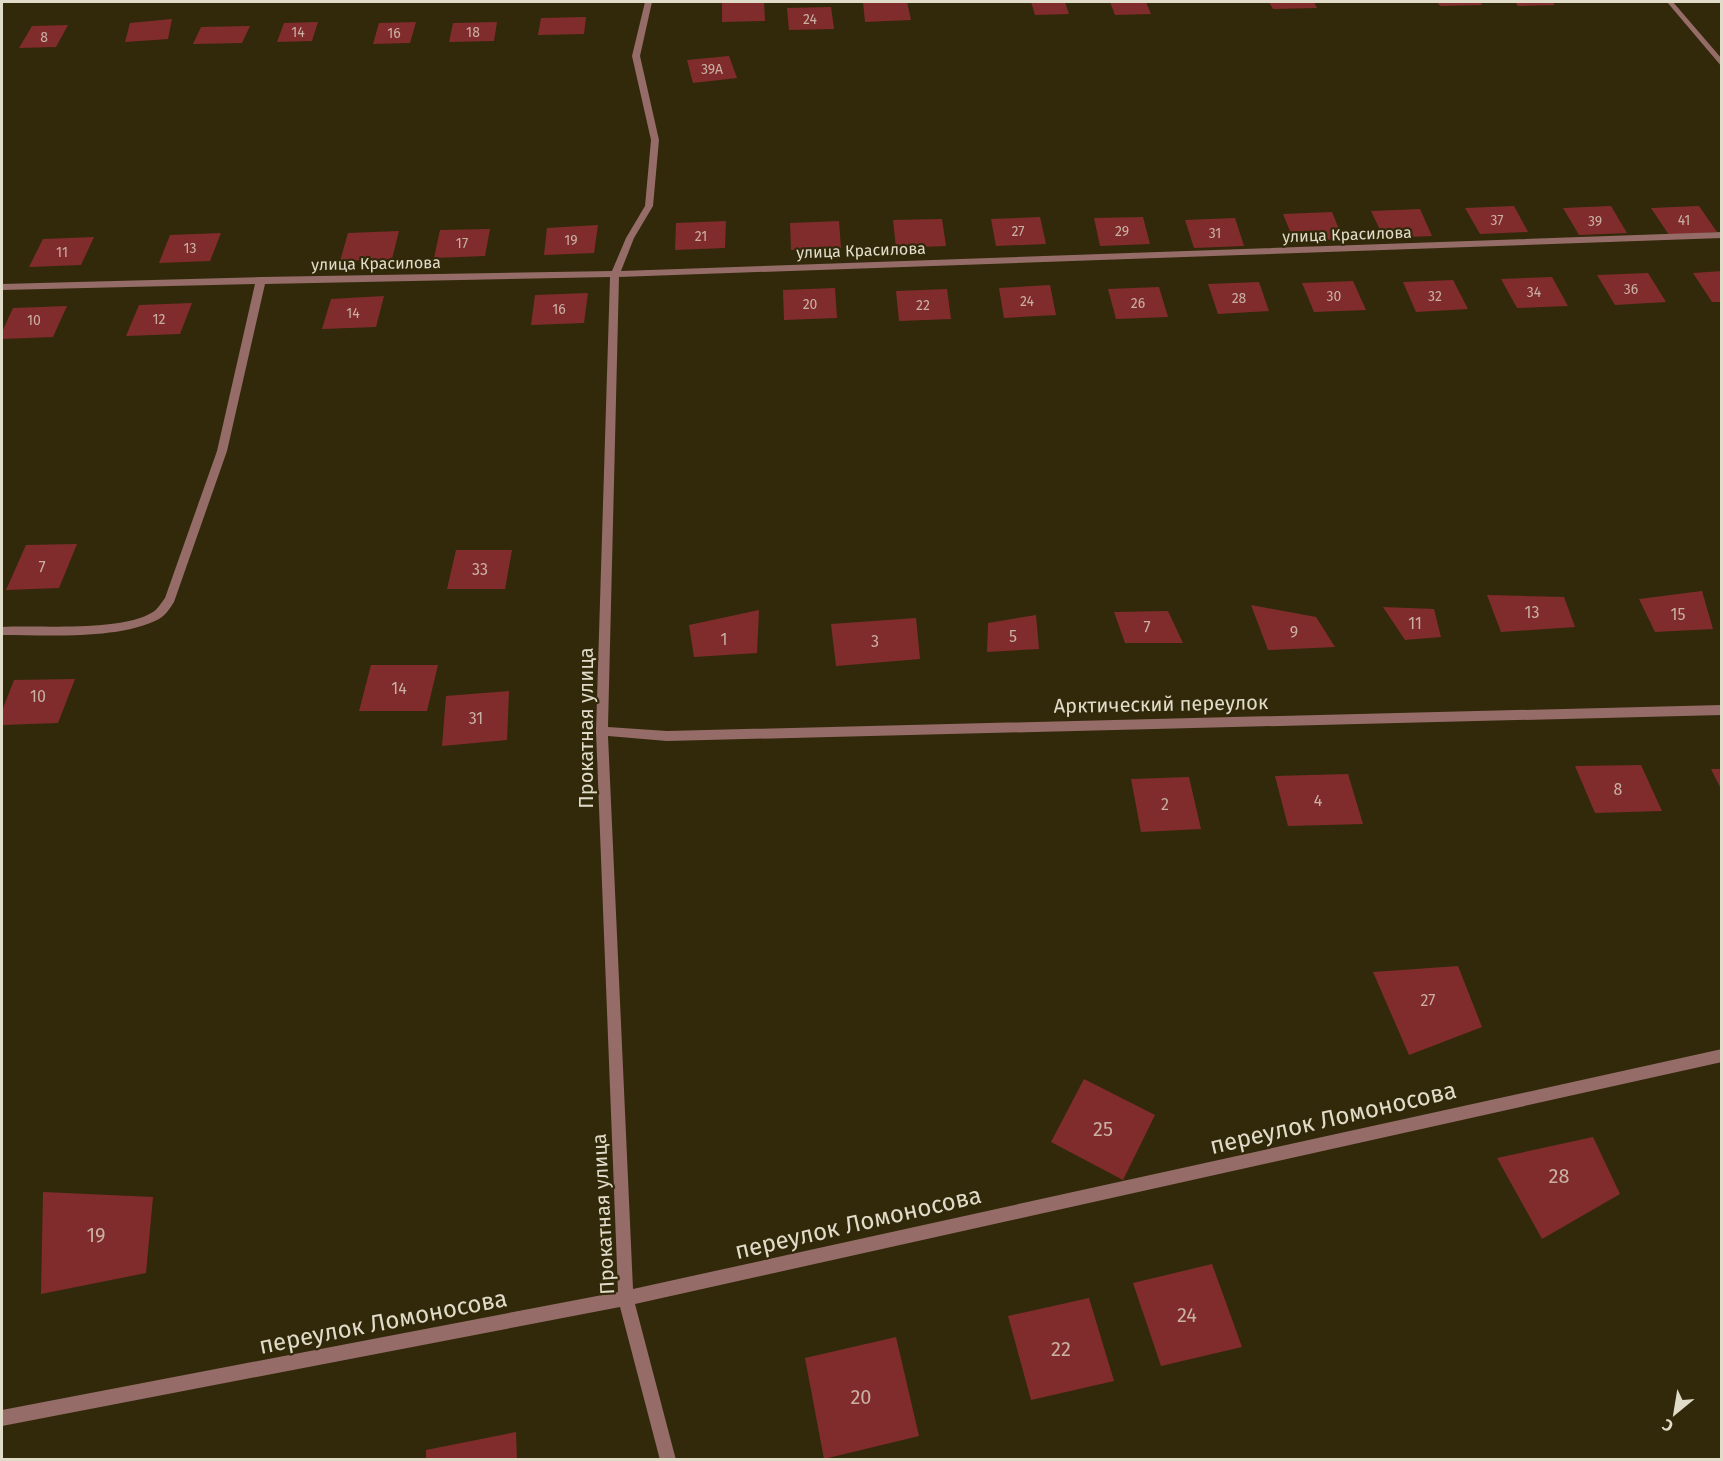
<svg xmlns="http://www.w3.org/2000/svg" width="1723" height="1461" font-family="'Fira Sans',sans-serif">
<rect width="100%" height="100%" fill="#32290a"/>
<!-- building -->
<path fill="#802c2c" d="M 764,2 L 765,21 L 722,22 L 722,3 Z
M 863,2 L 907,2 L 911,20 L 865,22 Z
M 1031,2 L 1065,2 L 1069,14 L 1035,15 Z
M 1110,2 L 1146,2 L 1151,14 L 1115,15 Z
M 1269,2 L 1314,2 L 1317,8 L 1273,9 Z
M 1437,2 L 1480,2 L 1482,5 L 1440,6 Z
M 1515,2 L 1552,2 L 1555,5 L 1518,6 Z
M 831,7 L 834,29 L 789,30 L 787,8 Z
M 586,17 L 584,34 L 538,35 L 541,18 Z
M 172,19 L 168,39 L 125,42 L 130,23 Z
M 318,22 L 312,41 L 277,42 L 284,23 Z
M 416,22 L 410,43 L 373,44 L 379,23 Z
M 497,22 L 494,41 L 449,42 L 453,23 Z
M 68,25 L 56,47 L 19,48 L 32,26 Z
M 250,26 L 242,43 L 193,44 L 201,27 Z
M 729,56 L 737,78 L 693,83 L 687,60 Z
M 1514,206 L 1528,232 L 1480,234 L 1465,208 Z
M 1611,206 L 1627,233 L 1579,235 L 1563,208 Z
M 1699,206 L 1717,232 L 1669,235 L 1651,208 Z
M 1420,209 L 1432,236 L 1384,238 L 1371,211 Z
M 1332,212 L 1343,239 L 1294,241 L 1283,214 Z
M 1040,217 L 1046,244 L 996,246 L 991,219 Z
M 1143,217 L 1150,244 L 1100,246 L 1094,218 Z
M 1235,218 L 1244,246 L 1194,248 L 1185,220 Z
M 942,219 L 946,246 L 896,248 L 893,220 Z
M 726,221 L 725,248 L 675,250 L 676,223 Z
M 839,221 L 841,248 L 791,250 L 790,223 Z
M 598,225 L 594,253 L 544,255 L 547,228 Z
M 490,229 L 485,256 L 434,258 L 440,230 Z
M 399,231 L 392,259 L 340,261 L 348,233 Z
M 221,233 L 210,261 L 159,263 L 170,235 Z
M 94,237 L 81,265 L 29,267 L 43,239 Z
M 1722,271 L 1722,302 L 1712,302 L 1693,273 Z
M 1648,273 L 1666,302 L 1615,305 L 1597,275 Z
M 1552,277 L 1568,306 L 1517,308 L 1501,279 Z
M 1453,280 L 1468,309 L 1416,312 L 1403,282 Z
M 1353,281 L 1366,310 L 1314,312 L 1302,283 Z
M 1259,282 L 1269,311 L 1218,314 L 1208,284 Z
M 1050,285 L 1056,315 L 1004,318 L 999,288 Z
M 1159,287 L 1168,317 L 1116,319 L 1108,289 Z
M 835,288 L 837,318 L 784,320 L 783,290 Z
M 947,289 L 951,319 L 899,321 L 896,291 Z
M 588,293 L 584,323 L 531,325 L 535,295 Z
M 384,296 L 376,327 L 322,329 L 331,299 Z
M 192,303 L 180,334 L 126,336 L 139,305 Z
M 67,306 L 53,337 L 2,339 L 2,332 L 13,308 Z
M 77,544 L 59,588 L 6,590 L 26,545 Z
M 456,550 L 512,550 L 505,589 L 447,589 Z
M 1702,591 L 1713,629 L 1655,632 L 1639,599 Z
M 1487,595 L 1564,597 L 1575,627 L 1501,632 Z
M 1251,605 L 1316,617 L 1335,647 L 1268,650 Z
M 1383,607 L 1434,609 L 1441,637 L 1405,640 Z
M 759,610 L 757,653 L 694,657 L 689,625 Z
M 1168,611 L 1183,643 L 1125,643 L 1114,612 Z
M 1036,615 L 1039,649 L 987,652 L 988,623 Z
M 916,618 L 920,659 L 836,666 L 831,624 Z
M 371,665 L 438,665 L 427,711 L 359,711 Z
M 75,679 L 58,723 L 2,725 L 2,711 L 14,680 Z
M 509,691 L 507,740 L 442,746 L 446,696 Z
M 1641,765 L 1662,811 L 1595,813 L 1575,766 Z
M 1711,769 L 1722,769 L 1722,791 Z
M 1348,774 L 1363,824 L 1288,826 L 1275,776 Z
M 1189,777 L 1201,829 L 1141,832 L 1131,779 Z
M 1458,966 L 1482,1027 L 1409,1055 L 1373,972 Z
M 1084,1079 L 1155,1115 L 1123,1180 L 1051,1142 Z
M 1593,1137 L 1620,1194 L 1542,1239 L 1497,1158 Z
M 43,1192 L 153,1197 L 146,1273 L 41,1294 Z
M 1212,1264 L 1242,1347 L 1161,1366 L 1133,1283 Z
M 1089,1298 L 1114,1381 L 1031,1400 L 1008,1316 Z
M 896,1337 L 919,1436 L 824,1459 L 805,1358 Z
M 516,1432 L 517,1460 L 426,1460 L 426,1450 Z"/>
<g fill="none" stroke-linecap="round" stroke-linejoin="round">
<!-- street -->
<path fill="#956c68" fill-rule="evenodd" d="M 645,2 L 652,2 L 640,56 L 659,140 L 653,206 L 634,238 L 621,271 L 1722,232 L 1722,238 L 619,277 L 608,727 L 667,731 L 1722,705 L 1722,715 L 667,741 L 608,736 L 633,1289 L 1722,1049 L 1722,1062 L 635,1304 L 676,1460 L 660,1460 L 620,1307 L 2,1426 L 2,1410 L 618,1292 L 596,731 L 610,277 L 265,284 L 227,451 L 174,602 C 170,608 166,615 159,619 C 119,640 47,635 2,635 L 2,627 C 39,625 122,632 153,612 C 158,609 161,603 165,598 L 217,451 L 255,284 L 2,290 L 2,284 L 261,277 L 612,271 L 626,238 L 645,206 L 651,140 L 632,56 Z
M 1667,2 L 1673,2 L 1722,59 L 1722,67 Z"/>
</g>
<g text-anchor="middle" stroke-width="4.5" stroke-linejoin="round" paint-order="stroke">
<!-- far-number labels -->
<g font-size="14" fill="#c9b0a2">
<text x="810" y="24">24</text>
<text x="298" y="37">14</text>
<text x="473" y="37">18</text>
<text x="394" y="38">16</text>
<text x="44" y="42">8</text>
<text x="712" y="74">39А</text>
<text x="1497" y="225">37</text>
<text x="1684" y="225">41</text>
<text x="1595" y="226">39</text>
<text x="1018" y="236">27</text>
<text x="1122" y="236">29</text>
<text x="1215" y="238">31</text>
<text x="701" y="241">21</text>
<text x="571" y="245">19</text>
<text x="462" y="248">17</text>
<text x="190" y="253">13</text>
<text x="62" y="257">11</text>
<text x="1631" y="294">36</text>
<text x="1534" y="297">34</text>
<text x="1334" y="301">30</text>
<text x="1435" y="301">32</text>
<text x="1239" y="303">28</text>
<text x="1027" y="306">24</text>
<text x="1138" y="308">26</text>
<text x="810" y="309">20</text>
<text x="923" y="310">22</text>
<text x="559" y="314">16</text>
<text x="353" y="318">14</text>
<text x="159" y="324">12</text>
<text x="34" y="325">10</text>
</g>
<!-- far-street labels -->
<g font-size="16" fill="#e1dcca" stroke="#32290a">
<text transform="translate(1347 234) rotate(-2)" y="6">улица Красилова</text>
<text transform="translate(861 250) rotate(-2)" y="6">улица Красилова</text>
<text transform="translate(376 263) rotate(-1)" y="6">улица Красилова</text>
</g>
<!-- number labels -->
<g font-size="16" fill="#c9b0a2">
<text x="42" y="573">7</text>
<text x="480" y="575">33</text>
<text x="1532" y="618">13</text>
<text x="1678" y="620">15</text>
<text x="1415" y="629">11</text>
<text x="1147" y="633">7</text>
<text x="1294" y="638">9</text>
<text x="1013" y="642">5</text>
<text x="724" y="645">1</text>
<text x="875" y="647">3</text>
<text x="399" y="694">14</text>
<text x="38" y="702">10</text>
<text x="476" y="724">31</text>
<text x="1618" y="795">8</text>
<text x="1318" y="806">4</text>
<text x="1165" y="810">2</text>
<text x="1428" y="1006">27</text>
</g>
<!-- street labels -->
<g font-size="20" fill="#e1dcca" stroke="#32290a">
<text transform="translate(1161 704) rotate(-1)" y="7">Арктический переулок</text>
<text transform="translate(586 728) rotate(-90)" y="7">Прокатная улица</text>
<text transform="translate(603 1214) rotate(-93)" y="7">Прокатная улица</text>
</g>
<!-- near-number labels -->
<g font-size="20" fill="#c9b0a2">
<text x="1103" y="1136">25</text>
<text x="1559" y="1183">28</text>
<text x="96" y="1242">19</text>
<text x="1187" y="1322">24</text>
<text x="1061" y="1356">22</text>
<text x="861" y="1404">20</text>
</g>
<!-- near-street labels -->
<g font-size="24" fill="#e1dcca" stroke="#32290a">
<text transform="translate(1333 1118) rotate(-13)" y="8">переулок Ломоносова</text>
<text transform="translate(858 1223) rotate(-13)" y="8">переулок Ломоносова</text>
<text transform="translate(383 1322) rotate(-11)" y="8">переулок Ломоносова</text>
</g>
</g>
<!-- border -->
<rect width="1723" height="1461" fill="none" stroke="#e1dcca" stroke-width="6"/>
<!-- north arrow -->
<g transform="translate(1675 1413) rotate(210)" stroke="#32290a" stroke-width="4.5" paint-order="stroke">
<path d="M0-4.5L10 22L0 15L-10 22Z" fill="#e1dcca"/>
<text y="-9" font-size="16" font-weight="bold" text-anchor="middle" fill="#e1dcca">С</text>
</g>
</svg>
